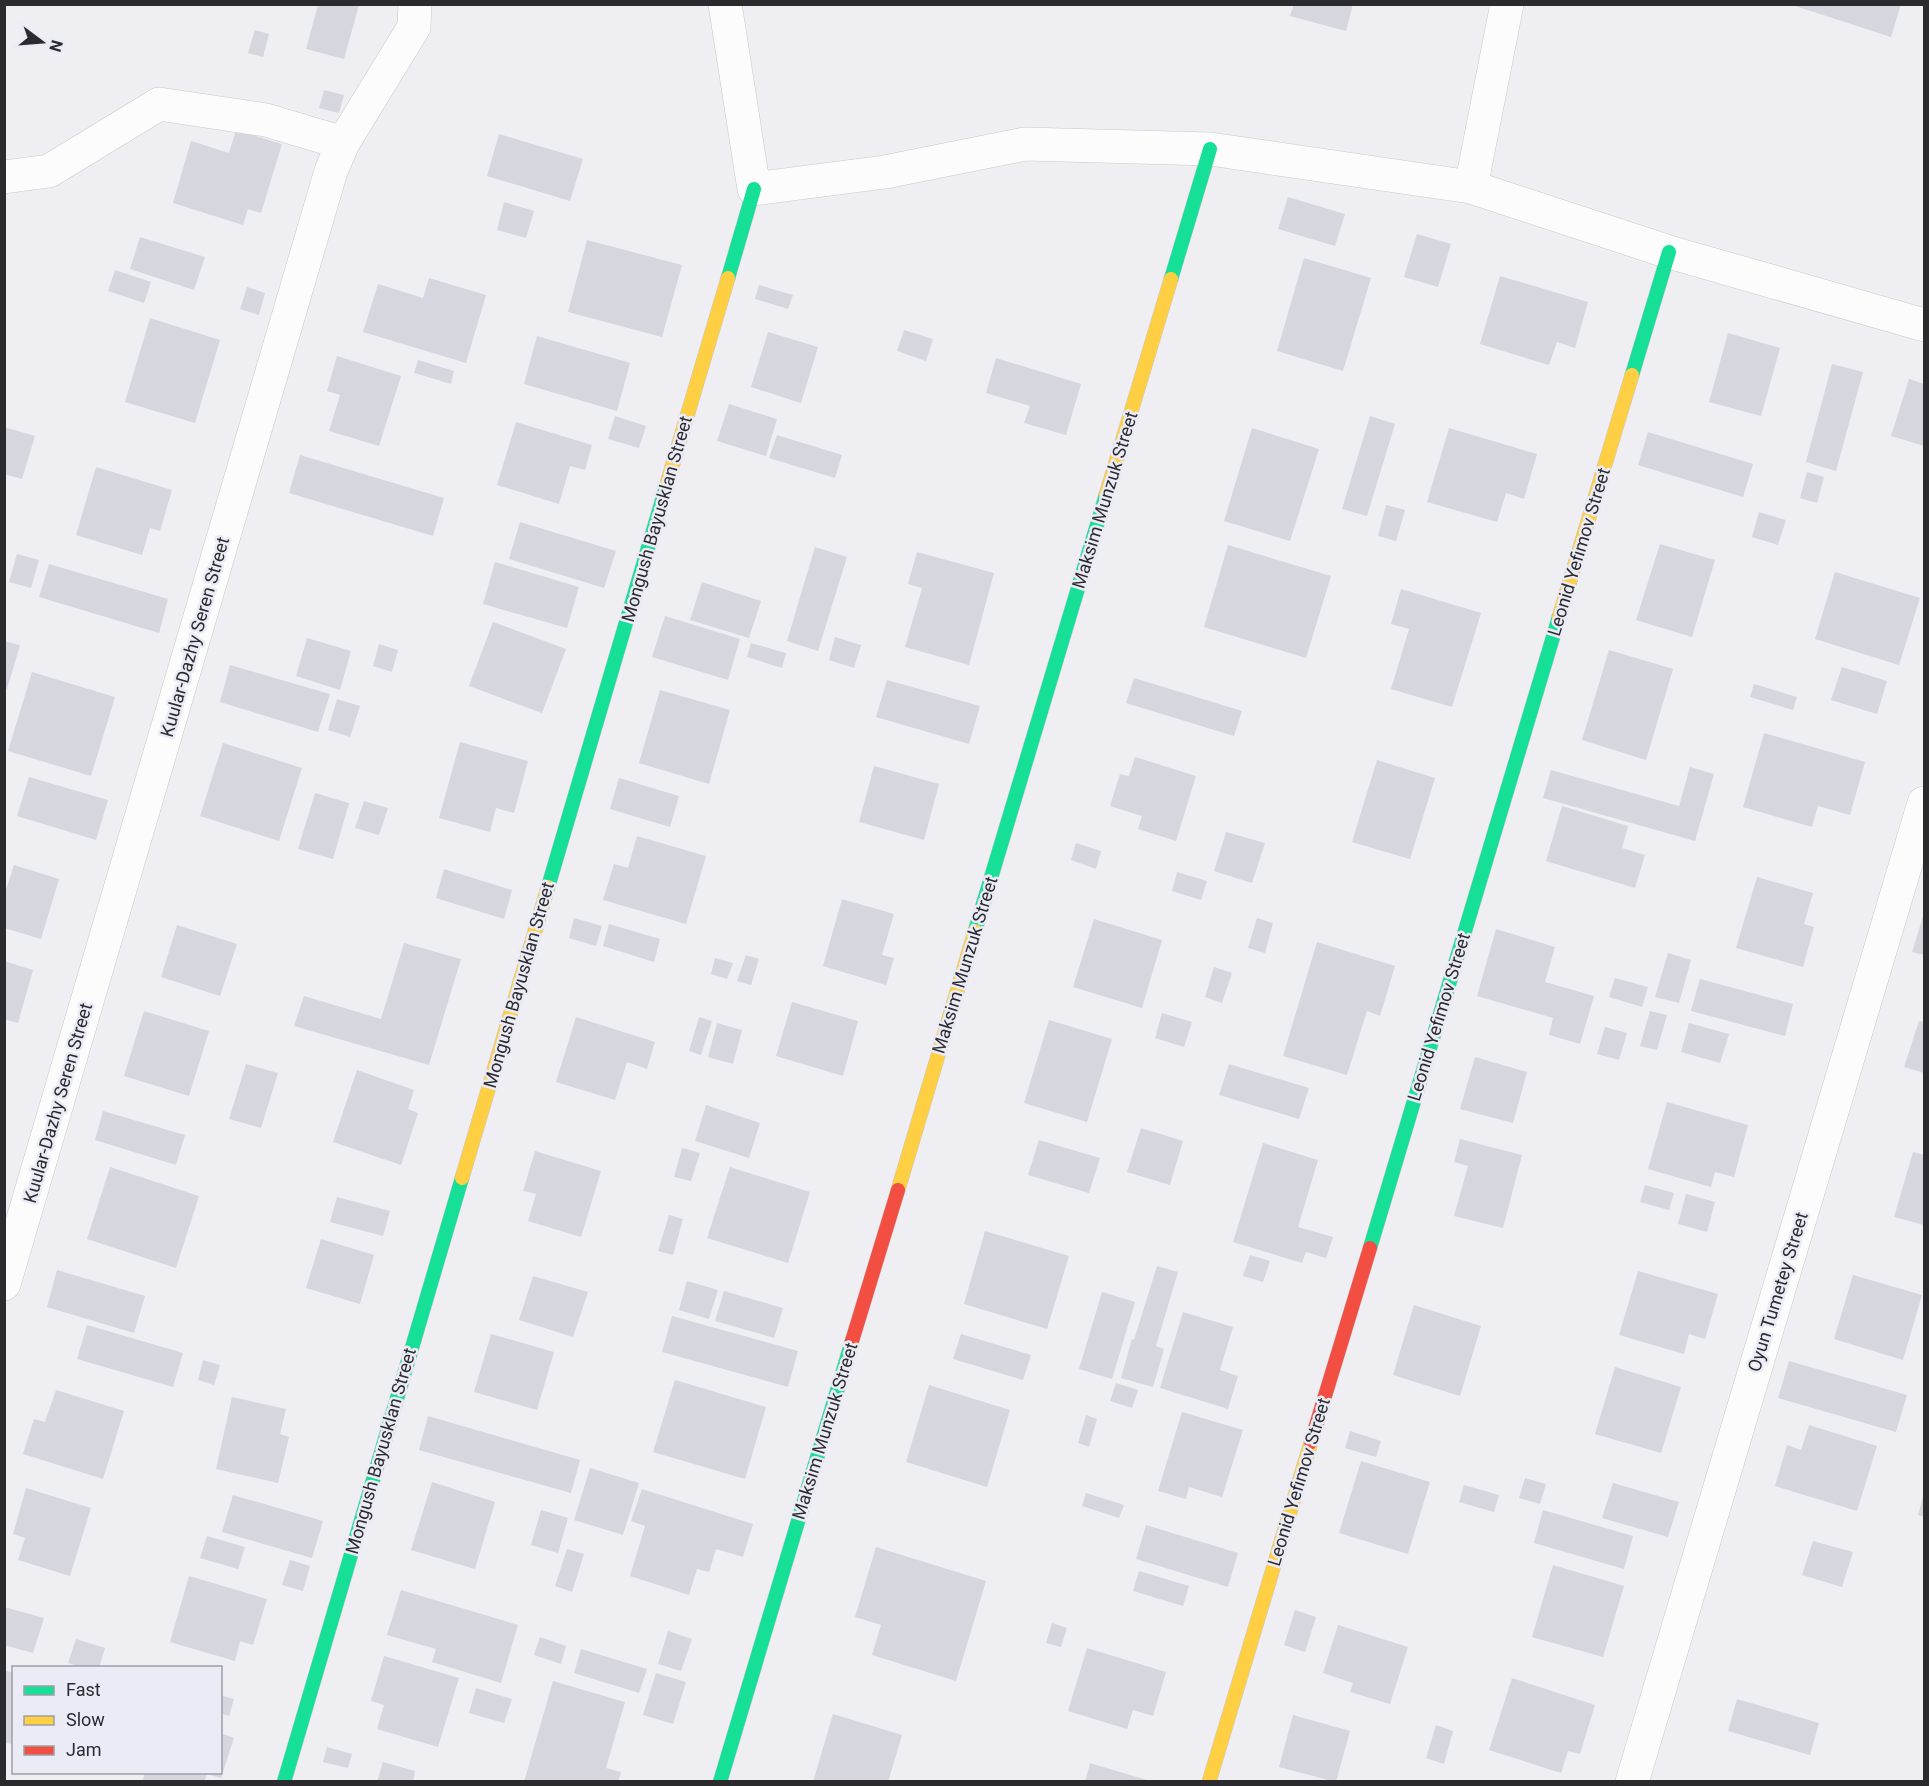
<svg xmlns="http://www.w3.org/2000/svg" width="1929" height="1786" font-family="Roboto,sans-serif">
<rect width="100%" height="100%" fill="#eeeef3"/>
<!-- building -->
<path fill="#d6d6df" d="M 1294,4 L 1353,4 L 1346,31 L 1290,16 Z
M 1789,4 L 1901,4 L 1891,37 Z
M 318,5 L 359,5 L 344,59 L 306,49 Z
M 255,30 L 269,34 L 263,57 L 248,53 Z
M 324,90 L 344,95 L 339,113 L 319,108 Z
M 236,130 L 282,144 L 261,213 L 248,209 L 243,225 L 173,203 L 191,141 L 229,153 Z
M 499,134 L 583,159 L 570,201 L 487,176 Z
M 1288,197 L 1345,214 L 1335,246 L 1278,229 Z
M 504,202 L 534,211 L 526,238 L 497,230 Z
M 1417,234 L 1451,244 L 1438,287 L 1404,277 Z
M 140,237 L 205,257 L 194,290 L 130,269 Z
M 587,240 L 682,265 L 662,337 L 568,312 Z
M 1304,258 L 1371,278 L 1343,371 L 1277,351 Z
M 115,270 L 151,282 L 144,303 L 108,291 Z
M 1500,276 L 1588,302 L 1575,348 L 1557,342 L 1549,365 L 1480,344 Z
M 429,278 L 486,295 L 466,363 L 363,332 L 378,284 L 423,298 Z
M 759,285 L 793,295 L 788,309 L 755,299 Z
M 247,287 L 265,293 L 259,315 L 240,309 Z
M 150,318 L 220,340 L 195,423 L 125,402 Z
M 904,330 L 933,339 L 926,361 L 897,351 Z
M 768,332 L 818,347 L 801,403 L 751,387 Z
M 1728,333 L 1780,348 L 1761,416 L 1709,402 Z
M 537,336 L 630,363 L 617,411 L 524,384 Z
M 337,356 L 401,376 L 379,446 L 329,431 L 340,395 L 327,391 Z
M 996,358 L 1081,384 L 1066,435 L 1024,423 L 1030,406 L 986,393 Z
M 418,360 L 454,371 L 451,384 L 414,373 Z
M 1832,364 L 1863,372 L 1836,471 L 1806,462 Z
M 1909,379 L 1924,384 L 1924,446 L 1891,436 Z
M 729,404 L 777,419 L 766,456 L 717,441 Z
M 615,416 L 646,426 L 639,448 L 608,439 Z
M 1370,416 L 1395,424 L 1367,516 L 1342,509 Z
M 516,422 L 592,445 L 585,470 L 570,466 L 559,504 L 497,485 Z
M 4,427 L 35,436 L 22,479 L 4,474 Z
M 1252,428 L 1319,449 L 1290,541 L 1224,521 Z
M 1449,428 L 1537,454 L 1524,499 L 1506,493 L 1497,522 L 1427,502 Z
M 1648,432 L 1753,464 L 1743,497 L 1638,465 Z
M 777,435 L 842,455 L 835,478 L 769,458 Z
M 300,455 L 444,498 L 433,536 L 289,493 Z
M 96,467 L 172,490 L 160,531 L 150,528 L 142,555 L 76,535 Z
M 1807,472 L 1824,477 L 1817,503 L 1800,498 Z
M 1386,505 L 1405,510 L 1396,541 L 1378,536 Z
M 1759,512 L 1786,520 L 1778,545 L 1752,537 Z
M 520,522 L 616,551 L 604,588 L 509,559 Z
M 1660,544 L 1715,560 L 1692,637 L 1636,620 Z
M 1228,545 L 1331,576 L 1306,658 L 1204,627 Z
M 815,547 L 847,557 L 818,651 L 787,641 Z
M 917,552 L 994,573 L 969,665 L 905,647 L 922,588 L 908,584 Z
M 17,554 L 39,560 L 31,588 L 9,582 Z
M 495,562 L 579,587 L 567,628 L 483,604 Z
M 49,564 L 168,599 L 159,633 L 39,597 Z
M 1835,572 L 1920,598 L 1899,665 L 1815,639 Z
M 702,582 L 761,601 L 749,638 L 690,620 Z
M 1401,589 L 1481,613 L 1452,707 L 1391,689 L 1409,629 L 1391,624 Z
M 665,616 L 740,639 L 728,680 L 652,657 Z
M 493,622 L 566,649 L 542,713 L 469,686 Z
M 835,637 L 861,645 L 854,668 L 829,660 Z
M 307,638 L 351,651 L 340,690 L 296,676 Z
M 4,641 L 20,645 L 7,689 L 4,688 Z
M 751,643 L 786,653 L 782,668 L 747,657 Z
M 379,644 L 398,650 L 392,672 L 373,666 Z
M 1609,650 L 1673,669 L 1646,760 L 1582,740 Z
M 230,665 L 330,694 L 318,732 L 220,702 Z
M 1842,667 L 1887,681 L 1877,714 L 1831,700 Z
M 32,672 L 115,697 L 91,776 L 8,751 Z
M 1134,678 L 1242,711 L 1234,736 L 1126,703 Z
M 887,680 L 980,706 L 969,744 L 876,717 Z
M 1754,684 L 1797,697 L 1793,710 L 1750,697 Z
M 660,690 L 730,710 L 709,784 L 639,763 Z
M 337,699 L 360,706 L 350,737 L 328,730 Z
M 1764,733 L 1865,762 L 1850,815 L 1818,806 L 1812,827 L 1743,807 Z
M 460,742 L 528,761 L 514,813 L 496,808 L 490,832 L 439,818 Z
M 223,743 L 302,768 L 279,841 L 200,816 Z
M 1135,757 L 1196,776 L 1176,841 L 1138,829 L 1142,816 L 1110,806 L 1120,774 L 1129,776 Z
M 1377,760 L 1435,778 L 1410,859 L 1352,842 Z
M 874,766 L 939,784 L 924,840 L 859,822 Z
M 1690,767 L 1714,774 L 1695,841 L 1543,798 L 1551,770 L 1679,806 Z
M 29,777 L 108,800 L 96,840 L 17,816 Z
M 619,778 L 679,796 L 670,827 L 610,809 Z
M 315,793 L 349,803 L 333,859 L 298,849 Z
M 364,801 L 388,808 L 379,835 L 355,828 Z
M 1562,806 L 1628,826 L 1622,848 L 1645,855 L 1635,888 L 1546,861 Z
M 1226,832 L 1265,843 L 1252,883 L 1214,871 Z
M 637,836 L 706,856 L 686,924 L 603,900 L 614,864 L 628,868 Z
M 1076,843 L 1101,851 L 1096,869 L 1071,860 Z
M 14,865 L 59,879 L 41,939 L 4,928 L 4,896 Z
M 444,869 L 512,890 L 504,919 L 436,898 Z
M 1177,872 L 1207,881 L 1201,900 L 1172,891 Z
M 1757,877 L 1813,893 L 1804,924 L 1814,927 L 1803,967 L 1736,948 Z
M 842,899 L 894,914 L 882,955 L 894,958 L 886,985 L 823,966 Z
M 1924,913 L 1924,955 L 1912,952 Z
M 574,918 L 602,926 L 596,946 L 569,938 Z
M 1257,918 L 1273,923 L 1265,953 L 1248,948 Z
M 1094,919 L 1162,940 L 1142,1008 L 1073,987 Z
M 609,924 L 660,939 L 654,962 L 603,946 Z
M 177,925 L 237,944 L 220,996 L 161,977 Z
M 1496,929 L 1555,947 L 1545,982 L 1594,996 L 1580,1044 L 1549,1035 L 1553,1018 L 1477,996 Z
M 1317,942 L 1395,966 L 1380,1016 L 1367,1011 L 1347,1075 L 1283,1056 Z
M 404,943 L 461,959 L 429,1065 L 294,1026 L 304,996 L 381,1019 Z
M 1668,953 L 1691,960 L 1679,1003 L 1655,997 Z
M 746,955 L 759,959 L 751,985 L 737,981 Z
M 715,958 L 733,963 L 727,979 L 711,974 Z
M 4,961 L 33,970 L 18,1023 L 4,1019 Z
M 1214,967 L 1232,973 L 1222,1003 L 1205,997 Z
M 1615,978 L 1648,987 L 1642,1007 L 1609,997 Z
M 1700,979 L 1793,1004 L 1785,1036 L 1691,1011 Z
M 792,1002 L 858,1021 L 843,1076 L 776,1056 Z
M 144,1011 L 209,1031 L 189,1096 L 124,1076 Z
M 1650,1011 L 1667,1015 L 1657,1050 L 1640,1046 Z
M 1162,1013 L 1192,1022 L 1184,1047 L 1155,1038 Z
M 576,1017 L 655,1042 L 647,1069 L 627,1062 L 615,1100 L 556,1082 Z
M 699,1017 L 712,1021 L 701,1055 L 689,1051 Z
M 1049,1020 L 1112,1039 L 1087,1122 L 1024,1103 Z
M 1919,1021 L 1924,1022 L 1924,1073 L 1904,1067 Z
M 717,1023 L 742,1030 L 733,1064 L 708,1057 Z
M 1689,1023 L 1729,1034 L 1720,1063 L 1681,1052 Z
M 1605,1027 L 1627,1033 L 1619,1060 L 1597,1054 Z
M 1475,1057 L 1527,1072 L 1513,1123 L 1460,1109 Z
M 246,1064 L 278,1073 L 261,1128 L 229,1119 Z
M 1229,1064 L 1309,1088 L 1299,1119 L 1219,1095 Z
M 357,1070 L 414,1090 L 408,1109 L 418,1113 L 401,1165 L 333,1142 Z
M 1667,1102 L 1748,1125 L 1734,1177 L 1715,1172 L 1711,1187 L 1648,1169 Z
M 706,1105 L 760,1123 L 749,1158 L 695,1141 Z
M 103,1111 L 185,1135 L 176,1165 L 95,1140 Z
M 1141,1128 L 1183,1141 L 1170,1185 L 1127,1172 Z
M 1460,1139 L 1522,1155 L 1503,1228 L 1454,1216 L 1468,1166 L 1454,1162 Z
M 1039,1140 L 1100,1158 L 1089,1193 L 1028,1175 Z
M 1263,1143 L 1318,1160 L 1298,1227 L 1333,1237 L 1326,1258 L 1306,1252 L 1302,1263 L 1233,1242 Z
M 682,1148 L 700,1153 L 691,1181 L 674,1177 Z
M 535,1151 L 601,1171 L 581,1237 L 528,1221 L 536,1194 L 523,1191 Z
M 1913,1152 L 1924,1155 L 1924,1225 L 1894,1217 Z
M 110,1167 L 199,1196 L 176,1268 L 87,1239 Z
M 730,1167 L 810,1192 L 788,1263 L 707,1238 Z
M 1645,1185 L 1674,1193 L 1669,1210 L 1640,1202 Z
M 1686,1194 L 1715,1202 L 1707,1232 L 1678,1224 Z
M 337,1197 L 390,1211 L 383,1236 L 330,1222 Z
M 669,1215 L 683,1219 L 673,1255 L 658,1251 Z
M 985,1231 L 1069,1256 L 1047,1329 L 964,1304 Z
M 321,1239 L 374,1255 L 360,1304 L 306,1288 Z
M 1250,1255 L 1270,1261 L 1263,1282 L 1243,1276 Z
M 1157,1266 L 1178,1272 L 1156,1346 L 1164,1349 L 1153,1387 L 1121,1378 L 1132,1339 L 1134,1340 Z
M 57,1270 L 145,1296 L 134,1333 L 47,1307 Z
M 1638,1271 L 1718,1294 L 1705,1339 L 1689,1334 L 1684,1354 L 1619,1335 Z
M 1853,1275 L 1922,1295 L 1903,1360 L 1834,1339 Z
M 533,1276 L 588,1292 L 573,1337 L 519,1320 Z
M 687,1281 L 718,1290 L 709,1319 L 679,1310 Z
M 724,1291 L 783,1308 L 774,1338 L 715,1321 Z
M 1102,1292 L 1135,1302 L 1112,1379 L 1079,1369 Z
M 1414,1305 L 1481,1326 L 1460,1396 L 1393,1375 Z
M 1183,1312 L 1233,1327 L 1220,1370 L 1238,1376 L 1228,1409 L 1160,1388 Z
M 672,1316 L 798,1351 L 788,1387 L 662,1352 Z
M 87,1325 L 183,1353 L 173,1387 L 77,1359 Z
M 491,1334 L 554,1352 L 537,1410 L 474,1392 Z
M 961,1334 L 1031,1355 L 1023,1380 L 953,1359 Z
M 203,1360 L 220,1365 L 214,1385 L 198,1380 Z
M 1789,1361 L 1907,1395 L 1896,1432 L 1778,1398 Z
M 1615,1367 L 1681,1387 L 1661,1453 L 1595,1434 Z
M 675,1380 L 766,1407 L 745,1479 L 653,1452 Z
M 1116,1383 L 1138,1390 L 1132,1408 L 1110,1401 Z
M 929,1385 L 1010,1410 L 987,1487 L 906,1462 Z
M 56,1390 L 124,1411 L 103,1479 L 23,1454 L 34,1419 L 45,1422 Z
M 232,1397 L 286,1409 L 280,1434 L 289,1437 L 278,1483 L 216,1469 Z
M 1182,1412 L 1243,1430 L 1222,1497 L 1189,1487 L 1186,1499 L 1158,1491 Z
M 1086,1415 L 1097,1419 L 1089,1447 L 1078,1443 Z
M 428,1416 L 580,1460 L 571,1493 L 419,1450 Z
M 1809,1425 L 1877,1446 L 1857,1511 L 1775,1486 L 1787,1445 L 1801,1450 Z
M 1350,1431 L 1381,1441 L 1376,1457 L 1345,1448 Z
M 1361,1461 L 1430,1482 L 1408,1554 L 1339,1533 Z
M 590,1468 L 639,1483 L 623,1535 L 574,1520 Z
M 1525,1478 L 1546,1484 L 1540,1504 L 1519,1498 Z
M 432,1482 L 495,1502 L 475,1569 L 411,1550 Z
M 1613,1483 L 1679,1502 L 1668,1537 L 1602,1518 Z
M 1464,1485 L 1499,1495 L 1494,1512 L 1459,1502 Z
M 26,1488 L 91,1508 L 70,1576 L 18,1560 L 25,1538 L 13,1534 Z
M 642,1489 L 753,1524 L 743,1557 L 716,1549 L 709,1572 L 697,1569 L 689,1595 L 630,1576 L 645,1526 L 631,1521 Z
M 1086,1493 L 1124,1505 L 1119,1518 L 1082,1506 Z
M 1924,1493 L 1924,1517 L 1918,1515 Z
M 233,1495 L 323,1521 L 312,1558 L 222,1532 Z
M 541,1510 L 568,1518 L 558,1553 L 531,1545 Z
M 1543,1510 L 1633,1536 L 1624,1569 L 1534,1543 Z
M 1146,1525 L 1238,1553 L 1228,1587 L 1136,1559 Z
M 207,1536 L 245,1547 L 238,1569 L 200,1558 Z
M 1813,1541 L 1853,1552 L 1842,1587 L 1802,1575 Z
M 876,1547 L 986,1581 L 956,1681 L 872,1655 L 881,1625 L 855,1617 Z
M 567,1549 L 584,1554 L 572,1592 L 555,1586 Z
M 290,1560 L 310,1566 L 303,1591 L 282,1585 Z
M 1553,1565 L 1624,1586 L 1603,1657 L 1532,1637 Z
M 1139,1571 L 1189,1586 L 1183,1606 L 1133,1591 Z
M 189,1576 L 267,1599 L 253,1645 L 240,1641 L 235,1661 L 170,1642 Z
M 401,1590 L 518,1625 L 501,1683 L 432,1662 L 436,1649 L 387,1635 Z
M 4,1607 L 44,1618 L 33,1653 L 4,1645 Z
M 1295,1610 L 1316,1617 L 1305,1652 L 1284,1645 Z
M 1052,1623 L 1067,1628 L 1061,1647 L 1046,1643 Z
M 1338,1625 L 1408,1647 L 1390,1704 L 1350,1692 L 1353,1683 L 1323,1673 Z
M 668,1631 L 692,1639 L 681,1671 L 658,1664 Z
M 540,1637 L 566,1646 L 561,1664 L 534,1655 Z
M 76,1639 L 105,1648 L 99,1668 L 85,1668 L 68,1663 Z
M 1087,1648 L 1166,1672 L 1153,1716 L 1133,1710 L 1127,1729 L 1068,1711 Z
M 581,1649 L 647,1669 L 639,1693 L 574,1673 Z
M 384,1656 L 459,1678 L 438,1747 L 377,1729 L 384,1705 L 371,1701 Z
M 4,1670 L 14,1673 L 14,1745 L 4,1742 Z
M 656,1673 L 686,1682 L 673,1724 L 643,1715 Z
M 1512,1678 L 1595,1705 L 1580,1754 L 1568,1751 L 1561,1773 L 1489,1750 Z
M 553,1681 L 625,1702 L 606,1768 L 621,1772 L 618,1782 L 524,1782 Z
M 476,1688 L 512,1699 L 504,1723 L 469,1713 Z
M 220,1695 L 234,1699 L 229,1716 L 220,1713 Z
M 1737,1699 L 1819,1723 L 1810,1755 L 1728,1731 Z
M 833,1714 L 902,1735 L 888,1782 L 813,1782 Z
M 1293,1715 L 1350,1731 L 1336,1782 L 1279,1767 Z
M 1436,1725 L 1453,1731 L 1444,1764 L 1426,1758 Z
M 220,1733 L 234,1738 L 221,1778 L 207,1774 L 204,1782 L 143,1780 L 145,1772 L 220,1772 Z
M 327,1747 L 352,1754 L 348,1768 L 323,1762 Z
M 383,1762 L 415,1771 L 413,1782 L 377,1782 Z
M 1090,1763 L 1150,1781 L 1150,1782 L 1085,1782 Z"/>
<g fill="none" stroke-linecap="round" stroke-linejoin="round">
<!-- street casing -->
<g stroke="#c9c9cd" stroke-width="34">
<path id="street" d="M 725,4 L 754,189 L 885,172 L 1025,144 L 1210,149 L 1471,187 L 1669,252 L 1924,325
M 4,177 L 49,171 L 159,104 L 266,120 L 343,143
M 1471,187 L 1507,4
M 4,1284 L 331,171 L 343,143 L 414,27 L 415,4
M 1632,1782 L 1924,803"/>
</g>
<!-- fast casing -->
<g stroke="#c9c9cd" stroke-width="15">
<path id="fast" d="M 728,278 L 754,189
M 1171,279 L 1210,149
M 1632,375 L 1669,252
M 548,887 L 666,487
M 975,931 L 1106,495
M 1370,1248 L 1559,617
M 284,1782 L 462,1178
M 720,1782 L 852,1341"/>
</g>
<!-- slow casing -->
<g stroke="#c9c9cd" stroke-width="15">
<path id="slow" d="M 666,487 L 728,278
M 1106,495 L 1171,279
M 1559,617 L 1632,375
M 462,1178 L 548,887
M 898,1190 L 975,931
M 1209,1782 L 1311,1442"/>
</g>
<!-- jam casing -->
<g stroke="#c9c9cd" stroke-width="15">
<path id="jam" d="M 852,1341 L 898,1190
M 1311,1442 L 1370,1248"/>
</g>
<!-- street -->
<use href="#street" stroke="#fcfcfd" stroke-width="33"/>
<!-- fast -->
<use href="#fast" stroke="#16e098" stroke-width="14"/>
<!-- slow -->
<use href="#slow" stroke="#ffcf43" stroke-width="14"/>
<!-- jam -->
<use href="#jam" stroke="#f24e42" stroke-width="14"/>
</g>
<g text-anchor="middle" stroke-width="5" stroke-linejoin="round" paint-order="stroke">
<!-- street labels -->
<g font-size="18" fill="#2b2b2f" stroke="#ebebf6">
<text transform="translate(1105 500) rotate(-73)" y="6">Maksim Munzuk Street</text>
<text transform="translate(657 519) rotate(-74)" y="6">Mongush Bayusklan Street</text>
<text transform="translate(1579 552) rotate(-73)" y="6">Leonid Yefimov Street</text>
<text transform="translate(195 637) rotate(-74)" y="6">Kuular-Dazhy Seren Street</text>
<text transform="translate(965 965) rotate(-73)" y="6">Maksim Munzuk Street</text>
<text transform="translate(519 985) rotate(-74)" y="6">Mongush Bayusklan Street</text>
<text transform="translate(1439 1017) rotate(-73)" y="6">Leonid Yefimov Street</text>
<text transform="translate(58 1103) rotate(-74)" y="6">Kuular-Dazhy Seren Street</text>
<text transform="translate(1778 1292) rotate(-73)" y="6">Oyun Tumetey Street</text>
<text transform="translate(825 1431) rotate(-73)" y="6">Maksim Munzuk Street</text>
<text transform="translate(381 1451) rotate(-74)" y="6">Mongush Bayusklan Street</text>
<text transform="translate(1299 1482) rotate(-73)" y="6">Leonid Yefimov Street</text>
</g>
</g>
<!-- border -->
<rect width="1929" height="1786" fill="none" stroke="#2b2b2f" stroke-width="12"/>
<!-- legend -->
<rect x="12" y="1666" width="210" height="108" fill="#ebebf6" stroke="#9e9ea6" stroke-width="1.5"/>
<rect x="24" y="1686" width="30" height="9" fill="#16e098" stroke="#9e9ea6" stroke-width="1.5"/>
<text x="66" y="1696" font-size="18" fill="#2b2b2f">Fast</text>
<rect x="24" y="1716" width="30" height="9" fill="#ffcf43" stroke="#9e9ea6" stroke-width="1.5"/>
<text x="66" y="1726" font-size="18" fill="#2b2b2f">Slow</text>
<rect x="24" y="1746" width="30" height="9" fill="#f24e42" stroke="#9e9ea6" stroke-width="1.5"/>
<text x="66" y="1756" font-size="18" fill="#2b2b2f">Jam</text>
<!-- north arrow -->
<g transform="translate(42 42) rotate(106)" stroke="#ebebf6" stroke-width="4.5" paint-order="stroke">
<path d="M0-4.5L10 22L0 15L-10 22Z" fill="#2b2b2f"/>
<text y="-9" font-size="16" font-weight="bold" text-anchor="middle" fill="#2b2b2f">N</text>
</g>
</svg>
